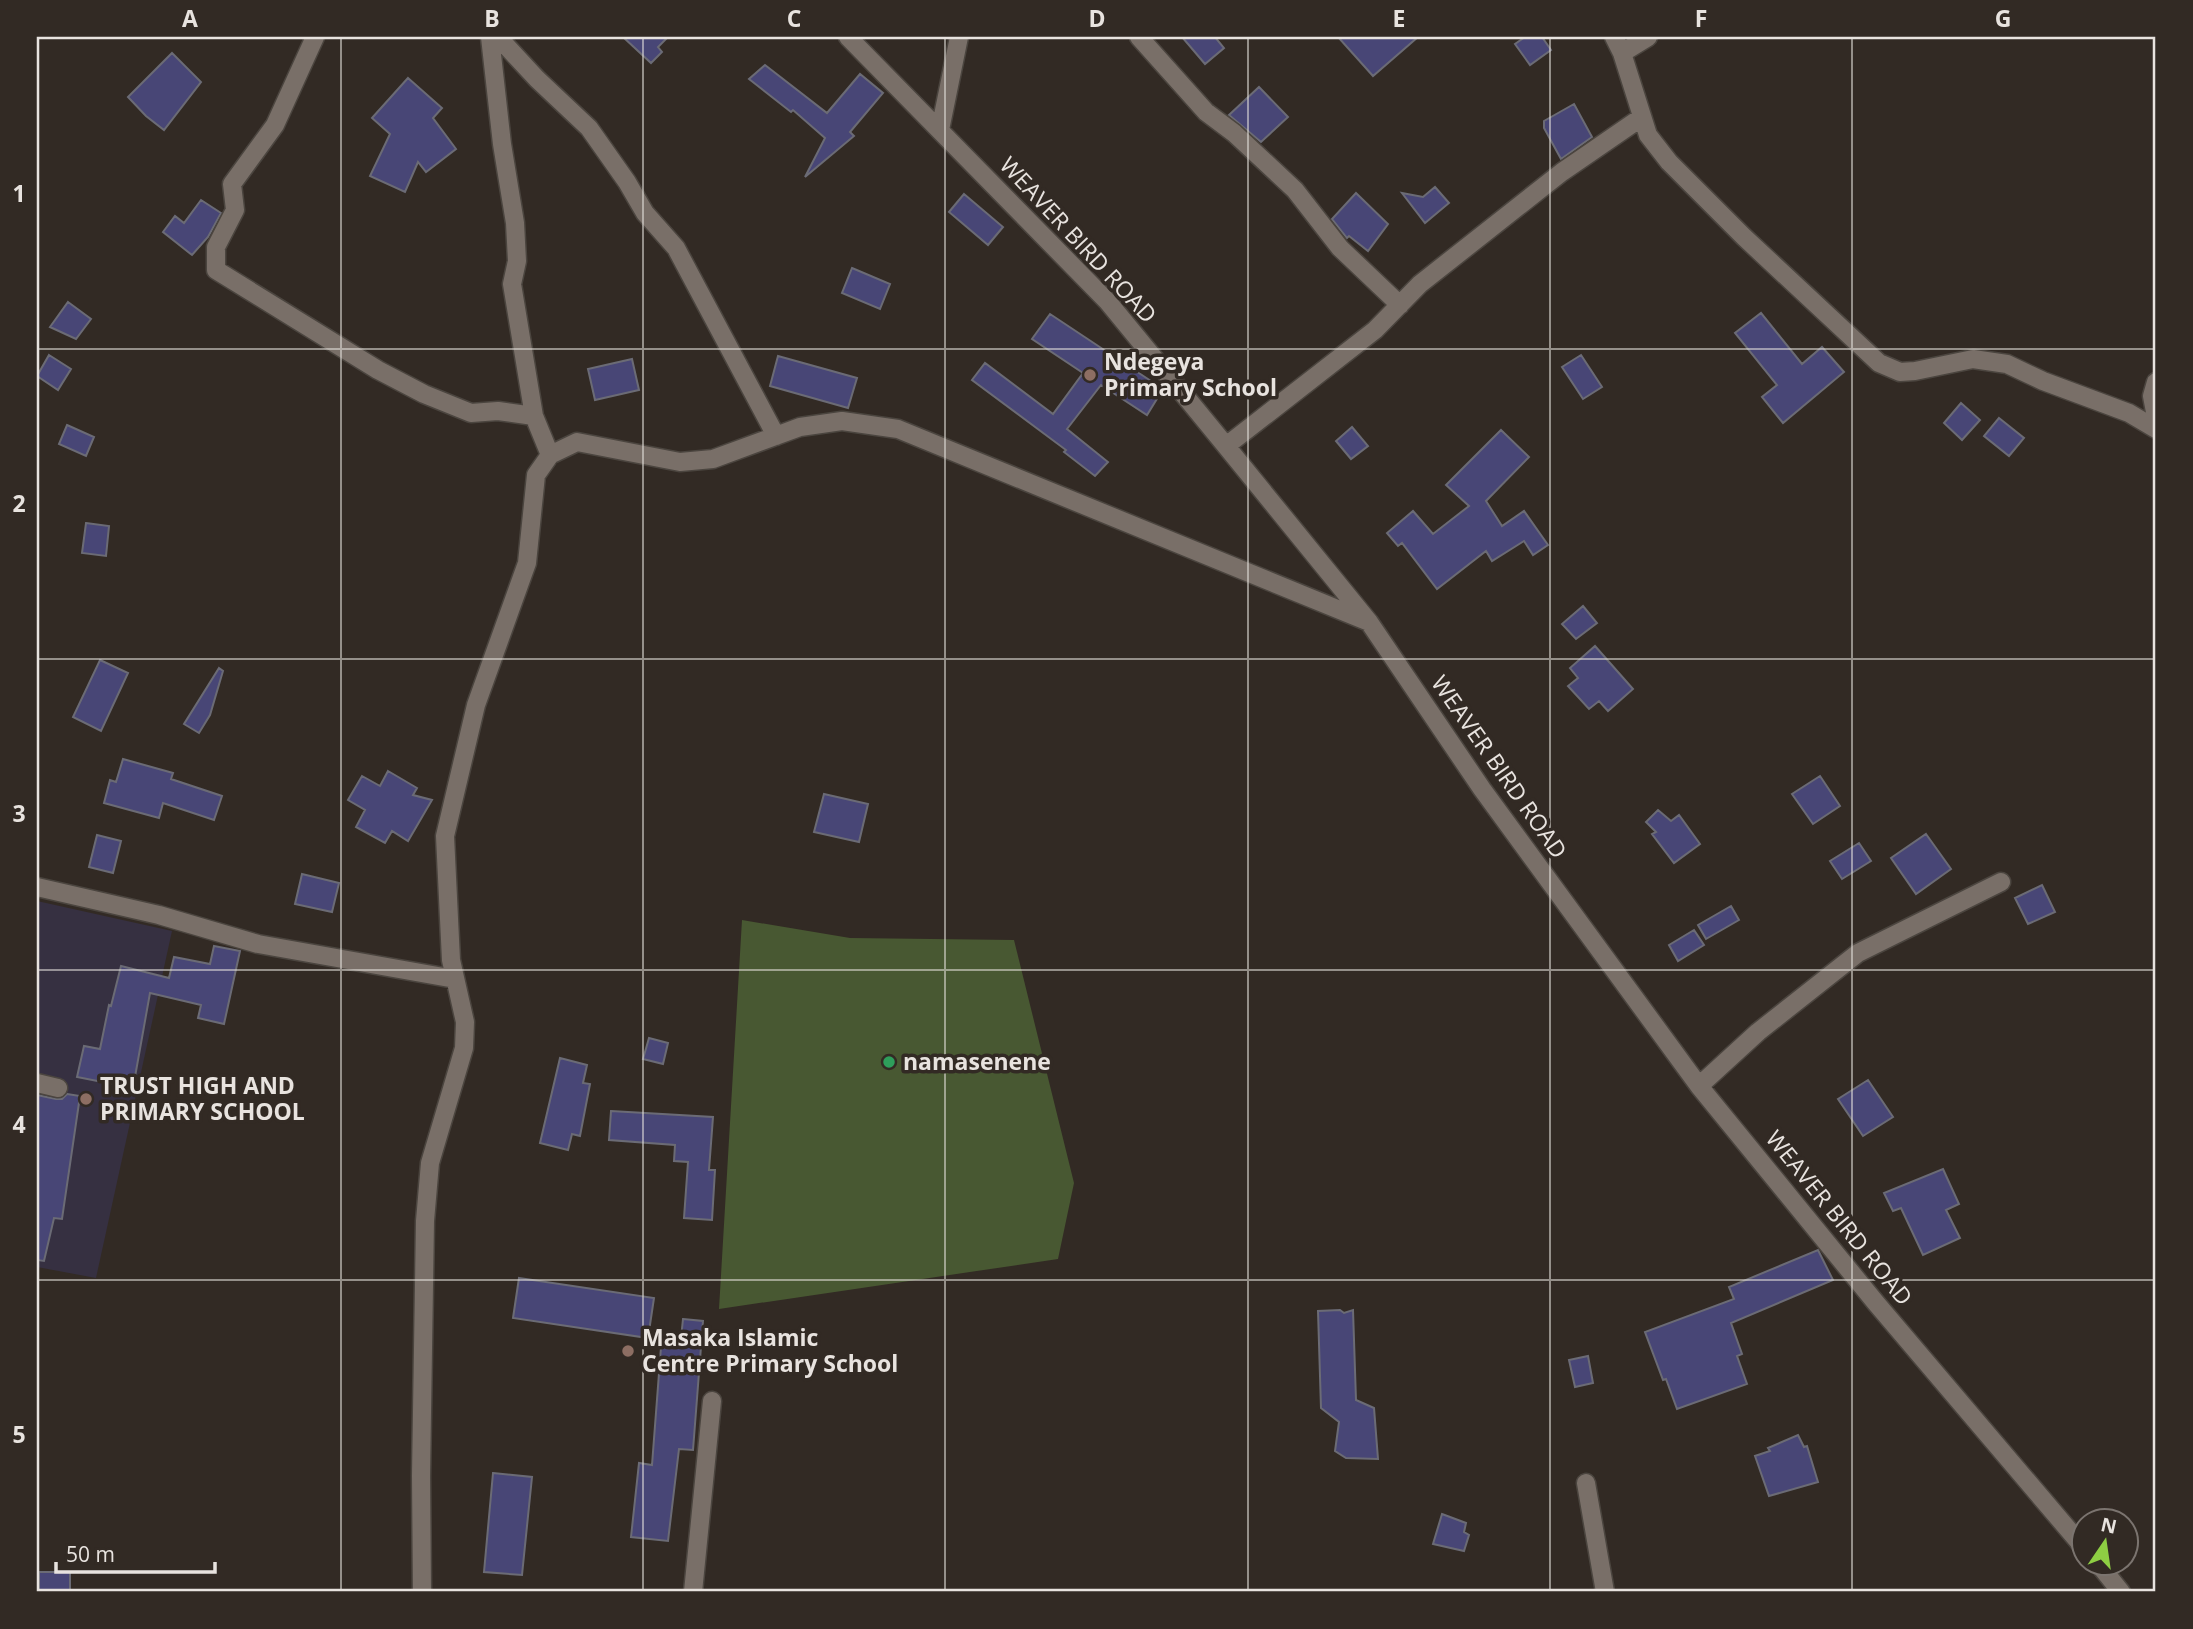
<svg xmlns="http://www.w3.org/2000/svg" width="2193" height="1629" font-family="'Open Sans',sans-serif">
<rect width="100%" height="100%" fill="#322a24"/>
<!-- education -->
<path fill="#363041" d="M 37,901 L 172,931 L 96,1278 L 37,1267 Z"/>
<!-- park -->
<path fill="#485832" d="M 742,920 L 850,938 L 1014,940 L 1074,1183 L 1058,1259 L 719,1309 Z"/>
<!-- building -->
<path fill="#484676" stroke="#6b6b75" stroke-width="2" d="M 623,37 L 668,37 L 658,47 L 662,52 L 651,63 Z
M 1182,37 L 1215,37 L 1224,48 L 1205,64 Z
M 1338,37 L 1418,37 L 1373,76 Z
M 1525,37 L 1542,37 L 1551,50 L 1530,65 L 1515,44 Z
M 172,53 L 201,82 L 164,130 L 146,116 L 128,97 Z
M 765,65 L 827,113 L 860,74 L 883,93 L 850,132 L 854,136 L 805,177 L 825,138 L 793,110 L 791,112 L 749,79 Z
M 408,78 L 442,108 L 433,118 L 456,149 L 426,172 L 418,162 L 405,192 L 370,176 L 390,134 L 372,118 Z
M 1259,87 L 1288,117 L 1261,142 L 1229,115 Z
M 1574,104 L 1592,137 L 1561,159 L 1544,128 L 1544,121 Z
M 1435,187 L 1449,203 L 1425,223 L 1402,193 L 1423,197 Z
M 1356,193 L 1388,224 L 1368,251 L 1349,236 L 1347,238 L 1332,219 Z
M 964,194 L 1003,227 L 988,245 L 949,212 Z
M 201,200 L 221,213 L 208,237 L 192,255 L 163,232 L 175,216 L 184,223 Z
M 852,268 L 890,284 L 880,309 L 842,293 Z
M 68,302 L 91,319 L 76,339 L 50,327 Z
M 1761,313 L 1802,364 L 1822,347 L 1844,372 L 1783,423 L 1762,397 L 1777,385 L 1735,333 Z
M 1050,314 L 1163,389 L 1147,415 L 1101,385 L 1067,429 L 1108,462 L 1095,476 L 1064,452 L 1066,450 L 972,380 L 985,363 L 1053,414 L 1083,373 L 1032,339 Z
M 49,355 L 71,369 L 58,390 L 37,376 Z
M 1581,355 L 1602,387 L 1583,399 L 1562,367 Z
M 778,356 L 857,378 L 848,408 L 770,386 Z
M 632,359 L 639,390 L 595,400 L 588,369 Z
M 1961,403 L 1980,420 L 1962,440 L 1944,423 Z
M 1999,418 L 2024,438 L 2009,456 L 1984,436 Z
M 67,425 L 94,437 L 86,456 L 59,444 Z
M 1352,427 L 1368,446 L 1351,459 L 1336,441 Z
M 1501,430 L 1529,457 L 1486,501 L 1502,526 L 1524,511 L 1548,545 L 1533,555 L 1524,541 L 1492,561 L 1486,551 L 1437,589 L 1402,543 L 1398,546 L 1387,533 L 1413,511 L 1433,534 L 1469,506 L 1446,485 Z
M 86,523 L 109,526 L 106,556 L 82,553 Z
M 1583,606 L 1597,623 L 1576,639 L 1562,624 Z
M 1595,646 L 1633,689 L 1608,711 L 1599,701 L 1589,709 L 1568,686 L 1578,678 L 1570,668 Z
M 100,660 L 128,673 L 101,731 L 73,717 Z
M 219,668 L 223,671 L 210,715 L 199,733 L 184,724 Z
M 123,759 L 173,773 L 171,779 L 222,796 L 214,820 L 163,803 L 159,818 L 104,803 L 110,780 L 116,782 Z
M 388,771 L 417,788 L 413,795 L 432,800 L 408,841 L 392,831 L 385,843 L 356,827 L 365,810 L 348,800 L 362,776 L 380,786 Z
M 1820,776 L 1840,806 L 1813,824 L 1792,794 Z
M 824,794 L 868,804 L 859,842 L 814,832 Z
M 1658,810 L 1671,821 L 1679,815 L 1700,844 L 1674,863 L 1652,834 L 1656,832 L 1646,822 Z
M 1926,834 L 1951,869 L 1916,894 L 1891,858 Z
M 97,835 L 121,841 L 113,873 L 89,867 Z
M 1859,843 L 1871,861 L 1842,879 L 1830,861 Z
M 302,874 L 339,883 L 332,912 L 295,904 Z
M 2042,885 L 2055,912 L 2028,924 L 2015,898 Z
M 1731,906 L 1739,920 L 1706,939 L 1698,925 Z
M 1694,930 L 1704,945 L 1678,961 L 1669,945 Z
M 214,946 L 240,951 L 224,1024 L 198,1018 L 201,1005 L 150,993 L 133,1088 L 77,1077 L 84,1046 L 100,1049 L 109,1005 L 111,1006 L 121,966 L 169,978 L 174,957 L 210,964 Z
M 649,1038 L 668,1043 L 663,1064 L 643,1059 Z
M 560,1058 L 587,1065 L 583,1083 L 590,1084 L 580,1136 L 572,1134 L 568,1150 L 540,1143 Z
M 1868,1080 L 1893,1117 L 1863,1136 L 1838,1099 Z
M 67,1094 L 80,1096 L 62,1219 L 54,1218 L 44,1261 L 37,1260 L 37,1095 L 56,1099 L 62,1099 Z
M 611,1111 L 713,1117 L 709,1170 L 715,1170 L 712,1220 L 684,1218 L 688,1162 L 674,1161 L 675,1145 L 609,1140 Z
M 1943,1169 L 1959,1204 L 1946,1210 L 1960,1238 L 1923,1255 L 1901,1208 L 1893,1211 L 1884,1193 Z
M 1818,1250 L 1833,1280 L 1731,1323 L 1742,1354 L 1737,1356 L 1747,1384 L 1677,1409 L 1666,1379 L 1663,1380 L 1645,1332 L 1734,1299 L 1729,1287 Z
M 519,1278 L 654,1298 L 648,1338 L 513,1318 Z
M 1340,1310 L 1344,1313 L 1353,1310 L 1356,1400 L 1374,1408 L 1378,1459 L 1346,1458 L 1335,1451 L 1339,1422 L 1321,1408 L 1318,1311 Z
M 683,1319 L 703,1321 L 693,1450 L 679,1449 L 668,1541 L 631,1537 L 639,1463 L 652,1465 L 661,1347 L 680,1348 Z
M 1588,1356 L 1593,1383 L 1575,1387 L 1569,1360 Z
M 1798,1435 L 1804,1447 L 1807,1446 L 1818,1482 L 1769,1496 L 1755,1456 L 1770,1451 L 1768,1448 Z
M 493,1473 L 532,1477 L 522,1575 L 484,1572 Z
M 1442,1514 L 1466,1523 L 1464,1532 L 1469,1535 L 1464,1551 L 1433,1544 Z
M 39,1572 L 70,1572 L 70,1592 L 39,1592 Z"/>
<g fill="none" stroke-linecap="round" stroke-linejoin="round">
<!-- street casing -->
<g stroke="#4b453f" stroke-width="21">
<path id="street" d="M 315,37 L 275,125 L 232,184 L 235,210 L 216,247 L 216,270 L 378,370 L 424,394 L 471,413 L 498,411 L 534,416
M 490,37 L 502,144 L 515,223 L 517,261 L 512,284 L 534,416 L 550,455
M 498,37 L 537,79 L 589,128 L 627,182 L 645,213 L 676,248 L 776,436
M 848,37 L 1108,302 L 1226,446 L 1369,622 L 1482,789 L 1699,1086 L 1876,1303 L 2084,1548
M 1139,37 L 1206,112 L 1234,133 L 1295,190 L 1340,248 L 1400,305
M 1614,37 L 1622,53 L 1648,135 L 1669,162 L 1744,237 L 1879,363 L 1900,372 L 1915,371 L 1973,359 L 2007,364 L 2043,381 L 2129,413 L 2156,429
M 1622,53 L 1648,37
M 940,130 L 959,37
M 2156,382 L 2152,396 L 2156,417
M 1226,446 L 1375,330 L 1420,284 L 1562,172 L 1642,117
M 37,887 L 159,915 L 258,944 L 455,979
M 37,1083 L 58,1088
M 1699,1086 L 1758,1032 L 1858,953 L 2001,882
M 1586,1483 L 1605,1592
M 2097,1562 L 2121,1592
M 422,1592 L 421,1476 L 425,1221 L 430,1163 L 464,1048 L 465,1022 L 451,960 L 445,836 L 476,705 L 527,563 L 536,475 L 550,455 L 577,442 L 680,462 L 713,459 L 800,427 L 842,421 L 898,429 L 1369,622
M 693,1592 L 712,1401"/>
</g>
<!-- street -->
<use href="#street" stroke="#796f68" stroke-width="18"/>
</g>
<!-- grid -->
<path fill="none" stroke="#e8e3df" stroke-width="2" stroke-opacity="0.55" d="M 341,37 L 341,1592M 643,37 L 643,1592M 945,37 L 945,1592M 1248,37 L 1248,1592M 1550,37 L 1550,1592M 1852,37 L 1852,1592M 37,349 L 2156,349M 37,659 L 2156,659M 37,970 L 2156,970M 37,1280 L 2156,1280"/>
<!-- markers -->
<g fill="#8d6e63" stroke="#322a24" stroke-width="2.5">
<circle cx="1090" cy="375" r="7"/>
<circle cx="86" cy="1099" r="7"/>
<circle cx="628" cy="1351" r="7"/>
</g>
<circle fill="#2e9e5b" stroke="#322a24" stroke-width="2.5" cx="889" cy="1062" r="7"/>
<g text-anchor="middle" stroke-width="7" stroke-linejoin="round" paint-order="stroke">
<!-- street labels -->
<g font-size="23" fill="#e8e3df" stroke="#322a24">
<text transform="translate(1078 240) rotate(47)" y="8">WEAVER BIRD ROAD</text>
<text transform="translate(1499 767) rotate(55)" y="8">WEAVER BIRD ROAD</text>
<text transform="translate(1839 1218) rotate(51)" y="8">WEAVER BIRD ROAD</text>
</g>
<!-- poi labels -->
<g font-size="23" font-weight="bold" fill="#e8e3df" stroke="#322a24" text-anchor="start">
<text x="1104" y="370">Ndegeya<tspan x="1104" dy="26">Primary School</tspan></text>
<text x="903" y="1070">namasenene</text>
<text x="100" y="1094">TRUST HIGH AND<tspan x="100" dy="26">PRIMARY SCHOOL</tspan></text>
<text x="642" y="1346">Masaka Islamic<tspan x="642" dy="26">Centre Primary School</tspan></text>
</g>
</g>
<!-- border -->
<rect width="2193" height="1629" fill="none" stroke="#322a24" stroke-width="77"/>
<!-- north arrow -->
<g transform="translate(2105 1542) rotate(13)"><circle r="33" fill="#322a24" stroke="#7b746f" stroke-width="2"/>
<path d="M0-5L12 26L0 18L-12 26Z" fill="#8ece43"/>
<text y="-10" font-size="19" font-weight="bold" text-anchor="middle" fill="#e8e3df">N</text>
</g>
<!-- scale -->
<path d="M56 1562v10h159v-10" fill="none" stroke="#e8e3df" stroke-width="3.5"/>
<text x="66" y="1562" font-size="21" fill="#e8e3df" stroke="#322a24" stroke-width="5" paint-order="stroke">50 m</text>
<rect x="38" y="38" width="2116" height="1552" fill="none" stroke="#e8e3df" stroke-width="2.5"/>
<g font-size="23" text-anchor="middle" font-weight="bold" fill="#e8e3df">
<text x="190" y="27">A</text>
<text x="492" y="27">B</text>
<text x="794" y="27">C</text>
<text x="1097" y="27">D</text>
<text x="1399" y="27">E</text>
<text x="1701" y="27">F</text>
<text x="2003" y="27">G</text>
<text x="19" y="202">1</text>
<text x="19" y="512">2</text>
<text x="19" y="822">3</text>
<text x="19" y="1133">4</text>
<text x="19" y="1443">5</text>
</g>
</svg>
